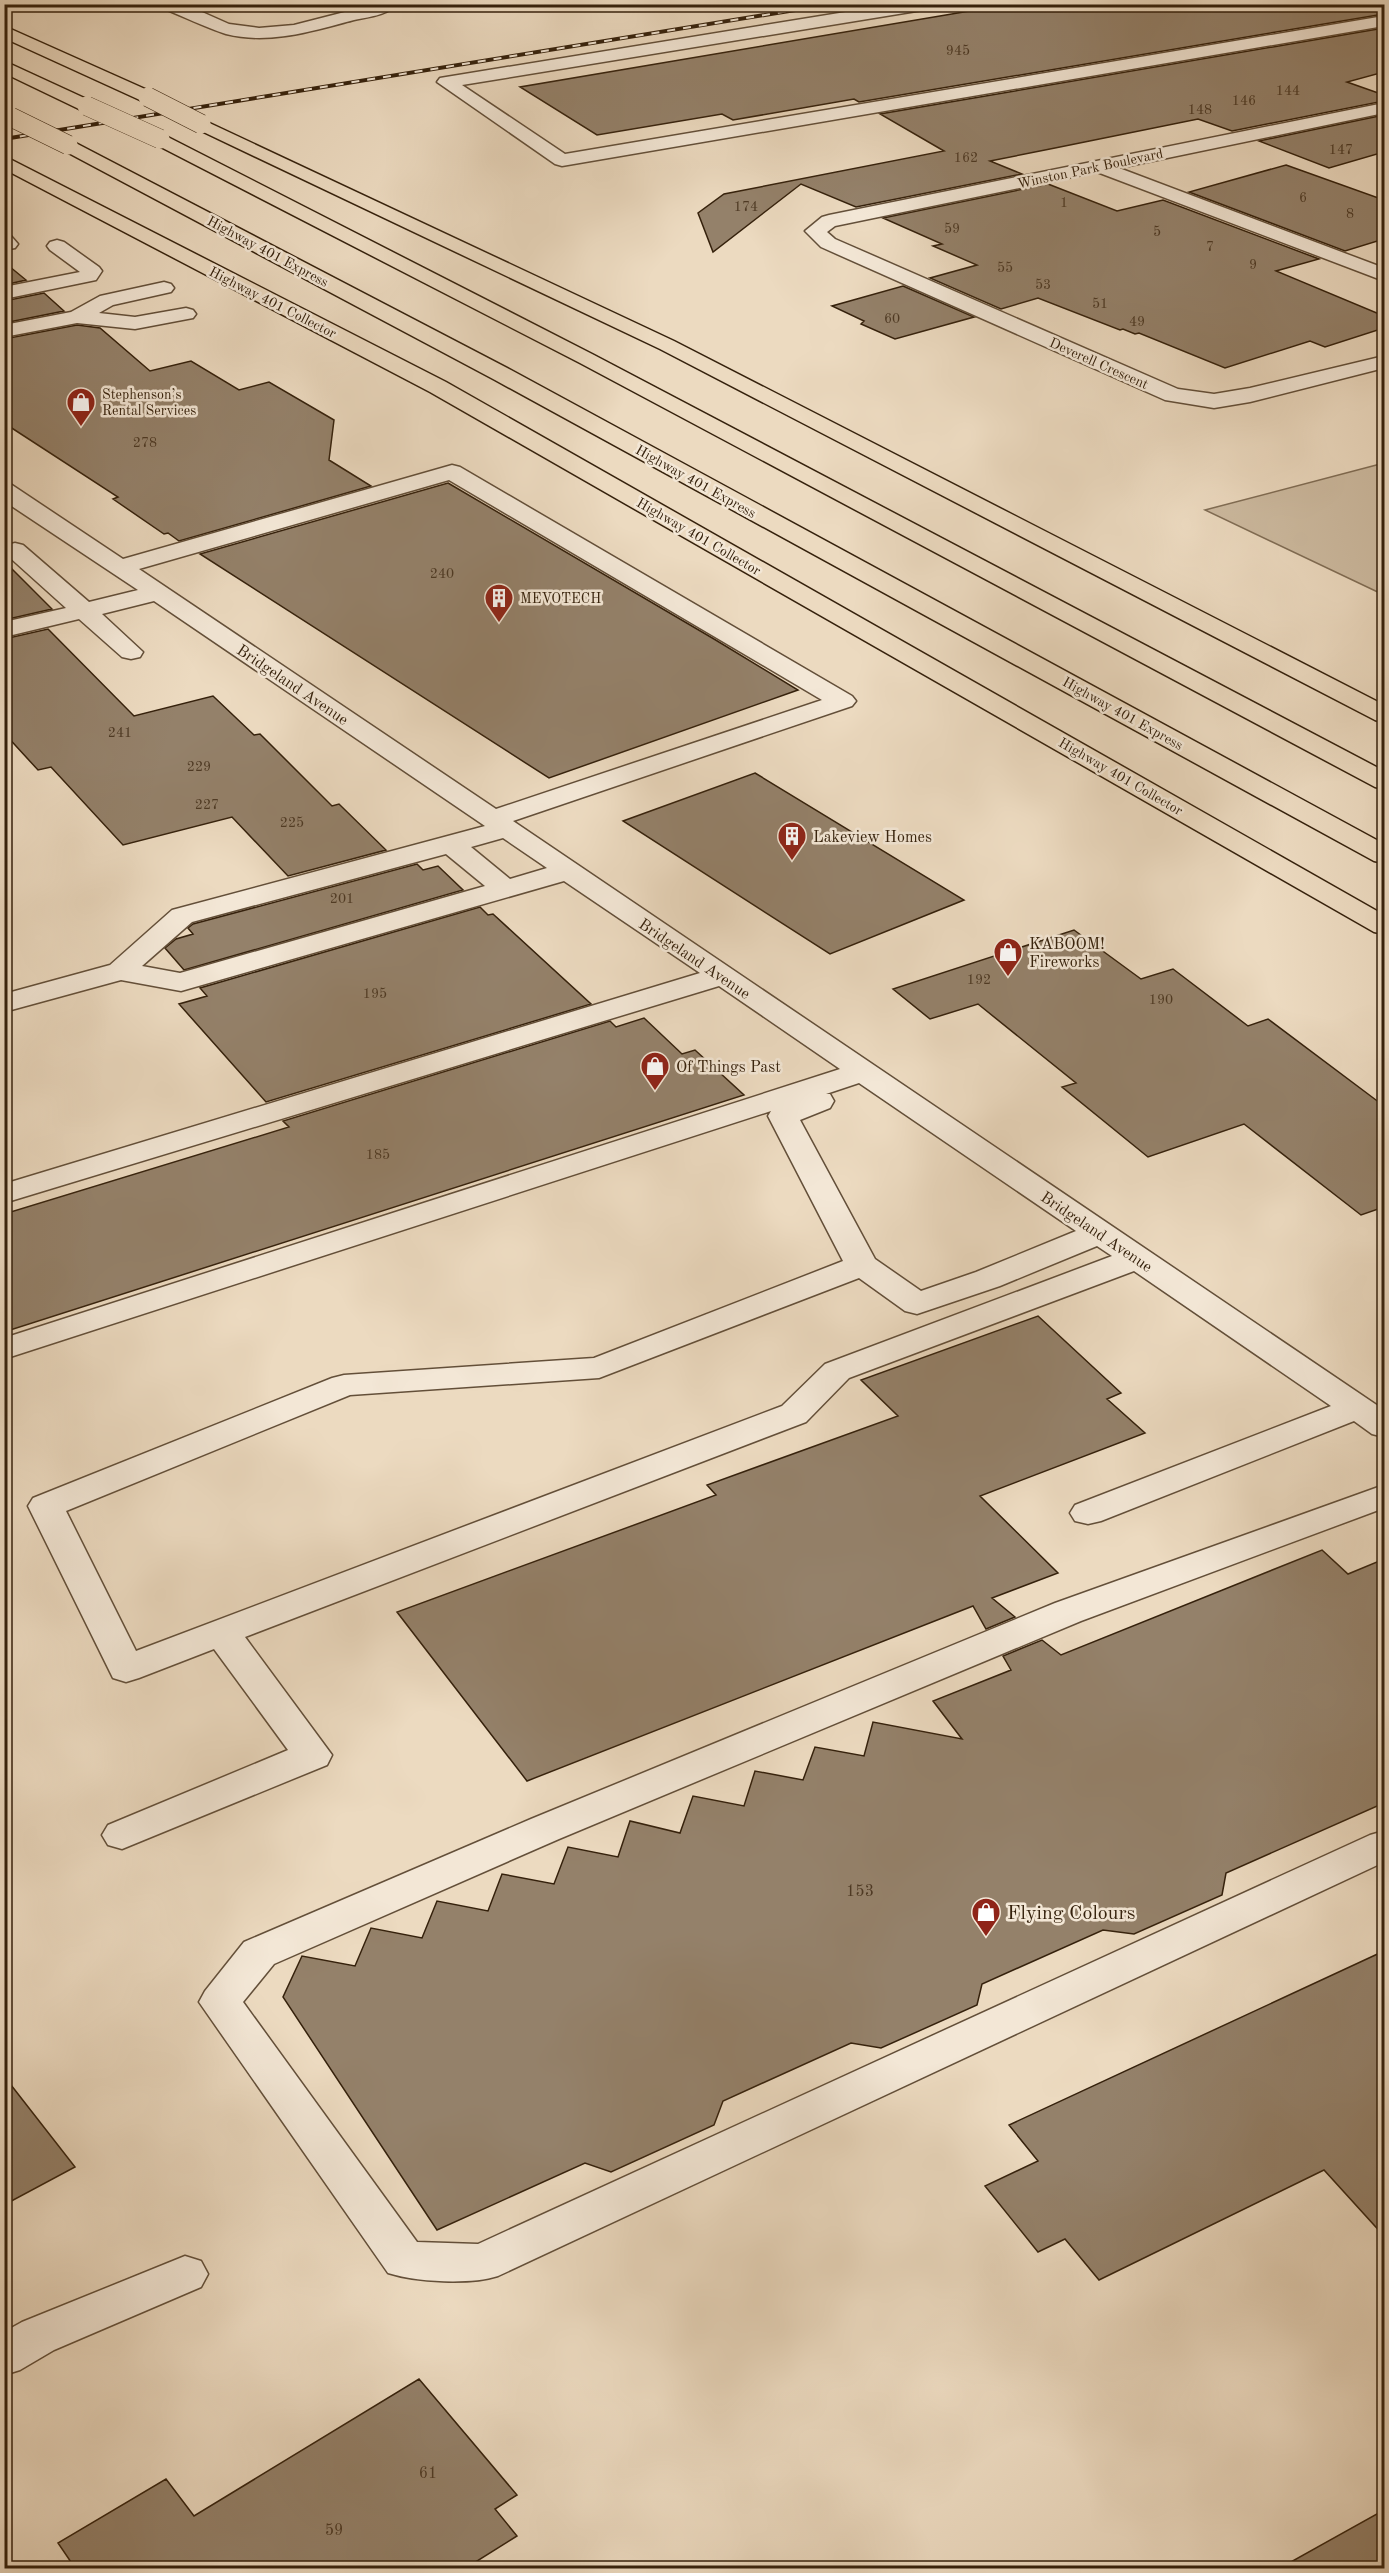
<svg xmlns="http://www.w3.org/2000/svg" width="1389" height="2573" font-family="'Old Standard TT',serif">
<rect width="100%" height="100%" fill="#ecdac0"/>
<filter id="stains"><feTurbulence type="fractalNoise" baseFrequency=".00333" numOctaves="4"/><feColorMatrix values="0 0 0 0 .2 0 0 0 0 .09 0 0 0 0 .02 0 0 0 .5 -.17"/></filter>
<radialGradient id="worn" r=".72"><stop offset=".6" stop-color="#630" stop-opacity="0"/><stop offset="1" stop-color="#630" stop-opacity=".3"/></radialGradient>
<!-- green -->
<path fill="#cdbba1" stroke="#816e56" stroke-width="1.5" d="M 1384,463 L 1384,595 L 1205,510 Z"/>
<!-- building -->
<path fill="#94816a" stroke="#35210c" stroke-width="1.5" d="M 1011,4 L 1384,4 L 1384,14 L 859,102 L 854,99 L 733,120 L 722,114 L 597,135 L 520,87 Z
M 1384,28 L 1384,72 L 1347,82 L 1384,95 L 1384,101 L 1232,131 L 1198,119 L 1055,148 L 990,161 L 1022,174 L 856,207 L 801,184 L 713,252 L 698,213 L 724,194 L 944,151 L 880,114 Z
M 1384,115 L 1384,152 L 1329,168 L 1259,141 Z
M 1286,165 L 1384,200 L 1384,239 L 1345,251 L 1189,192 Z
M 1048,184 L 1117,211 L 1163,200 L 1319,259 L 1276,271 L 1384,316 L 1384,328 L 1325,347 L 1310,341 L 1225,368 L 1139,333 L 1135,334 L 1123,329 L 1120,330 L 1038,298 L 1001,309 L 930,278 L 977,265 L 933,246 L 942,244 L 883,218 Z
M 4,262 L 26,280 L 4,285 Z
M 903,286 L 974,317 L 895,339 L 861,324 L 864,321 L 832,306 Z
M 44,293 L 64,311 L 4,323 L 4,301 Z
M 77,325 L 100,328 L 150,371 L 191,361 L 239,390 L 269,382 L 334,420 L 329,460 L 371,486 L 179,541 L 168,533 L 164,534 L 113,499 L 118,497 L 4,423 L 4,339 Z
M 448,483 L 714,639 L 798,690 L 549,778 L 200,554 Z
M 4,561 L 52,609 L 4,620 Z
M 48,629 L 134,716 L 213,696 L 254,735 L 260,734 L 332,806 L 339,804 L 386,850 L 288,876 L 232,817 L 123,845 L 51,767 L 38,770 L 4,733 L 4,639 Z
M 755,773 L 964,900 L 830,954 L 623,821 Z
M 417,864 L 423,870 L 438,866 L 463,890 L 184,970 L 165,948 L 176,939 L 193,934 L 188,928 L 193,924 Z
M 480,907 L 488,915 L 493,914 L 591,1004 L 266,1102 L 179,1004 L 207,996 L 200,988 Z
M 1074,930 L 1141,979 L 1173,969 L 1248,1026 L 1268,1019 L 1384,1106 L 1384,1207 L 1361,1215 L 1244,1124 L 1148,1157 L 1062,1087 L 1076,1083 L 978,1004 L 930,1019 L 893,989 Z
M 644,1018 L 682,1054 L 695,1050 L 744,1095 L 4,1332 L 4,1214 L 289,1127 L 283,1121 L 610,1021 L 616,1027 Z
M 1038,1316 L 1121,1393 L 1107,1399 L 1145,1433 L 980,1496 L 1058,1573 L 992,1598 L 1015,1617 L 986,1629 L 973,1606 L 527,1781 L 397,1612 L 716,1495 L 707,1485 L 898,1416 L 861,1380 Z
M 1322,1550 L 1348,1574 L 1384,1559 L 1384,1803 L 1226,1873 L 1222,1895 L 1134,1934 L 1103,1930 L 982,1984 L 977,2005 L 881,2048 L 851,2043 L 723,2101 L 714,2125 L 611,2172 L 585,2163 L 437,2230 L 283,1997 L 302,1956 L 355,1966 L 371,1928 L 422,1938 L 437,1901 L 488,1911 L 502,1874 L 554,1884 L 568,1847 L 618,1857 L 630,1821 L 680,1833 L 693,1796 L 744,1806 L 755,1771 L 803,1780 L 815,1747 L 864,1756 L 873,1722 L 962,1739 L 933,1701 L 1011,1670 L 1003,1656 L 1042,1640 L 1061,1655 Z
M 1384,1951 L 1384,2236 L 1324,2170 L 1099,2280 L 1065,2239 L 1038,2252 L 985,2186 L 1038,2161 L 1009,2125 Z
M 4,2076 L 75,2167 L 4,2205 Z
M 419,2379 L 517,2495 L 495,2509 L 517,2536 L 466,2568 L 75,2568 L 58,2543 L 166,2479 L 194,2516 Z
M 1384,2510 L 1384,2568 L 1280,2568 Z"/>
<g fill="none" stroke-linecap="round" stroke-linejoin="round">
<!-- minor casing -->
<g stroke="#634f39" stroke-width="3">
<path id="minor" d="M 160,4 L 184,4 L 229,24 L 259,28 L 294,25 L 376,4 L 396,4 C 387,16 367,17 354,20 C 313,31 269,45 226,34 C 204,27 183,16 162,8 Z
M 895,4 L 937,4 L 929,9 L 462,85 L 565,154 L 1384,16 L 1384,26 L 562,166 L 555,164 L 437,82 L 440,78 L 446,77 Z
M 1384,103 L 1384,113 L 1119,168 L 1384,268 L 1384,281 L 1097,172 L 835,226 L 827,232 L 835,239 L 1178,389 L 1214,394 L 1250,388 L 1384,356 L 1384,368 L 1250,402 L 1214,408 L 1165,400 L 821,247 L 805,231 L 822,217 L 829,215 Z
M 4,234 L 11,236 L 18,244 L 15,248 L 4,250 Z
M 57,240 L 64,242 L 99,267 L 102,271 L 96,280 L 4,299 L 4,287 L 80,272 L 50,250 L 47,246 L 50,242 Z
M 164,282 L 171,284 L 174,288 L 171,292 L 113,305 L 99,313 L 135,317 L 186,308 L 193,310 L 196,314 L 193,318 L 135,329 L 77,323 L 4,337 L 4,325 L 71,312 L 100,296 Z
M 452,465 L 460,467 L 852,696 L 856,701 L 852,706 L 513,821 L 1384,1410 L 1384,1437 L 1372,1434 L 1354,1421 L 1101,1521 L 1088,1524 L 1075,1521 L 1070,1513 L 1075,1505 L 1331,1406 L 1134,1271 L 849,1378 L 806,1422 L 245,1637 L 332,1755 L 327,1765 L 122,1849 L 108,1845 L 102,1835 L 108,1825 L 288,1750 L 214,1649 L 139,1678 L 126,1682 L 113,1678 L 28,1506 L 33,1498 L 332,1378 L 344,1375 L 594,1358 L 843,1261 L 768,1116 L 771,1111 L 4,1359 L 4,1338 L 840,1069 L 719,986 L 4,1203 L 4,1184 L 700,973 L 564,881 L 181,991 L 121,980 L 4,1012 L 4,994 L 110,965 L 172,910 L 485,826 L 154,601 L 102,614 L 143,652 L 140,657 L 131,659 L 122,657 L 79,619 L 4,637 L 4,622 L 66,608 L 7,555 L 4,548 L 7,545 L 15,543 L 23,545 L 89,602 L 138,590 L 4,501 L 4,483 L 12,485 L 123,559 ZM 449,480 L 822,700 L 496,809 L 139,569 ZM 503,838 L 547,868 L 510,879 L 471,847 ZM 446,854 L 485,886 L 180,973 L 142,966 L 192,922 ZM 859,1083 L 1076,1231 L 976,1272 L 921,1291 L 875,1259 L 800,1120 L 830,1108 L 834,1101 L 830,1094 L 826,1094 ZM 1097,1246 L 1112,1256 L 825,1364 L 782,1406 L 136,1651 L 66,1511 L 350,1395 L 599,1378 L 859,1278 L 905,1311 L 917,1314 L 1000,1286 Z
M 1384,1485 L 1384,1508 L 1081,1621 L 559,1839 L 274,1964 L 243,2002 L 417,2242 L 478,2244 L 1370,1835 L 1384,1831 L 1384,1862 L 498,2276 C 470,2285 416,2282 388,2273 L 199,2002 L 205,1991 L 244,1942 L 531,1819 L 1055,1603 Z
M 185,2256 L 201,2261 L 208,2274 L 201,2287 L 54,2350 L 20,2370 L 4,2375 L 4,2332 L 22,2322 Z"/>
</g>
<!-- highway casing -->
<g stroke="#35210c" stroke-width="3">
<path id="highway" d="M 4,26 L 154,93 L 157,97 L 154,101 L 142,101 L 4,38 Z
M 4,61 L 93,102 L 96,106 L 93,110 L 81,110 L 4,73 Z
M 201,119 L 674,341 L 1384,705 L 1384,723 L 1375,720 L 660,349 L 195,128 L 192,124 L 195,120 Z
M 160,133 L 594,355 L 1384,771 L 1384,789 L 1375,787 L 580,363 L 153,143 L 151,139 L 153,135 Z
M 68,139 L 511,370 L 1384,844 L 1384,863 L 1374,861 L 495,380 L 61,149 L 59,145 L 61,141 Z
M 4,156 L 446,382 L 1384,915 L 1384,934 L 1374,932 L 430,392 L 4,169 Z"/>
</g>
<!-- minor -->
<use href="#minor" fill="#f3e7d6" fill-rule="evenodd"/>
<!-- highway -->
<use href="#highway" fill="#ecdac0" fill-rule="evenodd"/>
<!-- rail casing -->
<g stroke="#35210c" stroke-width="4">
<path id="rail" d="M 4,139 L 832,4"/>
</g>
<!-- rail -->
<use href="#rail" stroke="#f3e7d6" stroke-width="2" stroke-dasharray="8" stroke-linecap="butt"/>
<!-- highway-bridge casing -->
<g stroke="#35210c" stroke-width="20" stroke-linecap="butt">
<path id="highway-bridge" d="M 148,97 L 201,124
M 87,106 L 160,139
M 11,117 L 68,145"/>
</g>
<!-- highway-bridge -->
<use href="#highway-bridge" stroke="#ecdac0" stroke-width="19"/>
</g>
<!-- icons -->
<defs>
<g id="shop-pin" transform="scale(1.5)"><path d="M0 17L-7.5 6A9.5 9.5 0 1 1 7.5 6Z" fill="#8f2418" stroke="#f3e7d6"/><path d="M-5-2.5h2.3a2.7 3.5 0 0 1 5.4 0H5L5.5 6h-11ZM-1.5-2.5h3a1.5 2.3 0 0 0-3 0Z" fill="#fff"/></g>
<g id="building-pin" transform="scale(1.5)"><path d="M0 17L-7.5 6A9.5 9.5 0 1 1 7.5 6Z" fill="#8f2418" stroke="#f3e7d6"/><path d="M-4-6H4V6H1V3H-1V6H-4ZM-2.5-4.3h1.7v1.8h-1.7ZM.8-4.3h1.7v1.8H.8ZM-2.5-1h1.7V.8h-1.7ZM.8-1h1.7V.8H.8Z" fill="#fff"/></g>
</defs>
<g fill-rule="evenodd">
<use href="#shop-pin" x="81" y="402"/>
<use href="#building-pin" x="499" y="598"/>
<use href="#building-pin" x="792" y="836"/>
<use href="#shop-pin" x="1008" y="952"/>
<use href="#shop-pin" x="655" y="1066"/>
<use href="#shop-pin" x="986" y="1912"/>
</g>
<g text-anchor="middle" stroke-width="5" stroke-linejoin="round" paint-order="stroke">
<!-- number labels -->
<g font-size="14" fill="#4d3924">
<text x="958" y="55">945</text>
<text x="1288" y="95">144</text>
<text x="1244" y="105">146</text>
<text x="1200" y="114">148</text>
<text x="1341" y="154">147</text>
<text x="966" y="162">162</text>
<text x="1303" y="202">6</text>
<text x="1064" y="207">1</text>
<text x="746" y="211">174</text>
<text x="1350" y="218">8</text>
<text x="952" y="233">59</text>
<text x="1157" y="236">5</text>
<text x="1210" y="251">7</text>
<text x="1253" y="269">9</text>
<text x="1005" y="272">55</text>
<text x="1043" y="289">53</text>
<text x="1100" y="308">51</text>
<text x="892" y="323">60</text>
<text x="1137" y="326">49</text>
<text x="145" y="447">278</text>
<text x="442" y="578">240</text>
<text x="120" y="737">241</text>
<text x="199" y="771">229</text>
<text x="207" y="809">227</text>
<text x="292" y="827">225</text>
<text x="342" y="903">201</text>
<text x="979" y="984">192</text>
<text x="375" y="998">195</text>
<text x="1161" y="1004">190</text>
<text x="378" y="1159">185</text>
</g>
<!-- far-street labels -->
<g font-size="14" fill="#35210c" stroke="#f3e7d6">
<text transform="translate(1090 168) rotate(-12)" y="5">Winston Park Boulevard</text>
<text transform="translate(268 251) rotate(28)" y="5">Highway 401 Express</text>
<text transform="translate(273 302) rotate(27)" y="5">Highway 401 Collector</text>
<text transform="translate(1099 363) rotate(24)" y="5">Deverell Crescent</text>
<text transform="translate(696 481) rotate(29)" y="5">Highway 401 Express</text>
<text transform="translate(699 536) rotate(30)" y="5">Highway 401 Collector</text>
<text transform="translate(1123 713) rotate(29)" y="5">Highway 401 Express</text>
<text transform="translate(1121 776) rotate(30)" y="5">Highway 401 Collector</text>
</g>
<!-- far-poi labels -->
<g font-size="14" fill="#35210c" stroke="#f3e7d6" text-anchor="start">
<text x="102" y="399">Stephenson’s<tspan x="102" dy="16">Rental Services</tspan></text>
<text x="520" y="603">MEVOTECH</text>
</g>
<!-- street labels -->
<g font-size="16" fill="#35210c" stroke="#f3e7d6">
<text transform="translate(293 684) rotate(34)" y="6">Bridgeland Avenue</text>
<text transform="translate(695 958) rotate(34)" y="6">Bridgeland Avenue</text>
<text transform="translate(1097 1231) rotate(34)" y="6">Bridgeland Avenue</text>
</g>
<!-- poi labels -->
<g font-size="16" fill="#35210c" stroke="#f3e7d6" text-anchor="start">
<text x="813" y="842">Lakeview Homes</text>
<text x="1029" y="949">KABOOM!<tspan x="1029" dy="18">Fireworks</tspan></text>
<text x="676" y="1072">Of Things Past</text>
</g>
<!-- near-number labels -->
<g font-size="16" fill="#4d3924">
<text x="860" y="1896">153</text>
<text x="428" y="2478">61</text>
<text x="334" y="2535">59</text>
</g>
<!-- near-poi labels -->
<g font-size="20" fill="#35210c" stroke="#f3e7d6" text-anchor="start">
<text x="1007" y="1919">Flying Colours</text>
</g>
</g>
<!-- margin -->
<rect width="1389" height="2573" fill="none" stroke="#ecdac0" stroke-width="24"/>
<rect x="6" y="6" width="1377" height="2561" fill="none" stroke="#35210c" stroke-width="3"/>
<rect x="12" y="12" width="1365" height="2549" fill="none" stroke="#35210c" stroke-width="1.5"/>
<rect width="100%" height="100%" filter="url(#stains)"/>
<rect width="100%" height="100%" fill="url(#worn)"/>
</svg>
